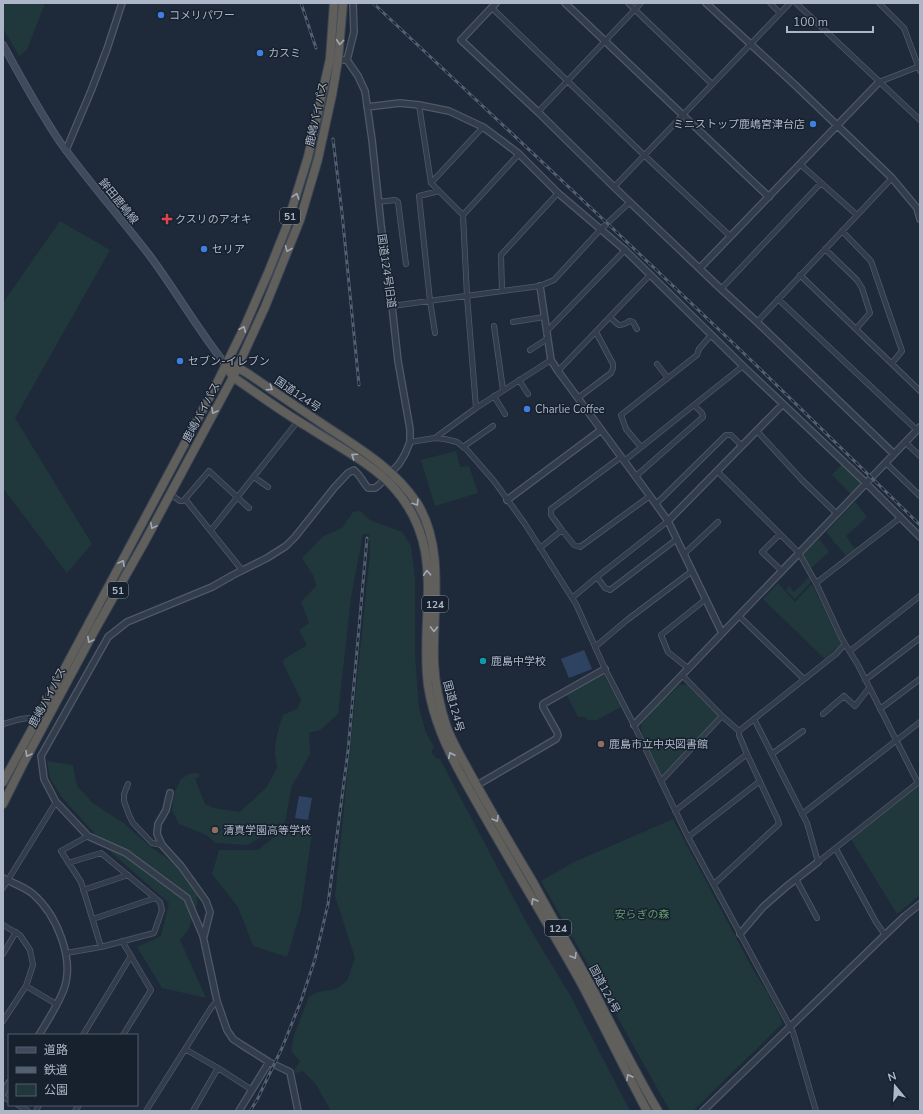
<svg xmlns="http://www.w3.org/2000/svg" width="923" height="1114" font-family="'Nunito Sans','Noto Sans JP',sans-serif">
<rect width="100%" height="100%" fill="#1e2a3a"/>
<!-- green -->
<path fill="#20383b" d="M 3,3 L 45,3 L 27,50 L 19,56 L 3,28 Z
M 60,221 L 110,250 L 15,418 L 92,544 L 67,573 L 3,488 L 3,303 Z
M 456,451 L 460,467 L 469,466 L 478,493 L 435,506 L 421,460 Z
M 842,464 L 862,482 L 861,485 L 852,495 L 832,475 Z
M 855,502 L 867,517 L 846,536 L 855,549 L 846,556 L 826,532 Z
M 360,511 L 370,520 L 402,532 L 411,546 L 415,579 L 415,656 L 419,708 L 426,733 L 434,747 L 431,752 L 436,758 L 440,759 L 530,929 L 570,995 L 630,1111 L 331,1111 L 315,1083 L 303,1071 L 296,1073 L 294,1071 L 300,1061 L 291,1051 L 294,1035 L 309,997 L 318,992 L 336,989 L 347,981 L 355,958 L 335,896 L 370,554 L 369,534 L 363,534 L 351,597 L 338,714 L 320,730 L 309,733 L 310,754 L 299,774 L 292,785 L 285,822 L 275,829 L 247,845 L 216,843 L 206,835 L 179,824 L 172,810 L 175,791 L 181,779 L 189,774 L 198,773 L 200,776 L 195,779 L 205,804 L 213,808 L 240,812 L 266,788 L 277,768 L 275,753 L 276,740 L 280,724 L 283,715 L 297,709 L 301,700 L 283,663 L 284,659 L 307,645 L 299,630 L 309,623 L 301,602 L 316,586 L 314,577 L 302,558 L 322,537 L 342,528 L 353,512 Z
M 819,539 L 829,552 L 811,568 L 802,554 Z
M 809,577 L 811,582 L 795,599 L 786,590 L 789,586 L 794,592 Z
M 778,583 L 795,602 L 812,584 L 841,644 L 825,659 L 763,599 Z
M 602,672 L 621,707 L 597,720 L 588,720 L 584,717 L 578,717 L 566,693 Z
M 680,685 L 687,685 L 720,716 L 662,777 L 642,733 L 641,725 L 660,703 Z
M 47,761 L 73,765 L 77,786 L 94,804 L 125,824 L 147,844 L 195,878 L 198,884 L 197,904 L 189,928 L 180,940 L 206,998 L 162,988 L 137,947 L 161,936 L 169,903 L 112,853 L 61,796 L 50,778 Z
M 920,783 L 920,895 L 897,914 L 851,839 Z
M 673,819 L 752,968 L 767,992 L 780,1017 L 782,1024 L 693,1111 L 670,1111 L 541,881 L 572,863 Z
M 284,829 L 312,833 L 301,910 L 287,957 L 253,946 L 238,907 L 212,874 L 219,850 L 258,850 Z"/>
<!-- water -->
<path fill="#2e4361" d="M 584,650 L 592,669 L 569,678 L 561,659 Z
M 299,796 L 312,798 L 308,820 L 295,818 Z"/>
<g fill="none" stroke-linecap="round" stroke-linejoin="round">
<!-- minor casing -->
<g stroke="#4f5968" stroke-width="6">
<path id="minor" d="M 628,3 L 712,84
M 770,3 L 780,13
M 796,3 L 920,120
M 879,3 L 904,28 L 920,71
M 492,8 L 644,155 L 730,236
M 879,82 L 920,66
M 419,105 L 431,183 L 463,215 L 467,296 L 476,408
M 538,112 L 641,3
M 800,164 L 857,215
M 431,183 L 483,127
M 614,187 L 790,3
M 378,202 L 395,200 L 398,202 L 406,264
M 463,215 L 519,154
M 842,231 L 871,261 L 902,351 L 892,363
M 825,249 L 857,280 L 862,288 L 870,313 L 856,329
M 800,275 L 920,391
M 721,289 L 821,183
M 502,291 L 501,255 L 558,193
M 778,299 L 917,430
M 392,306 L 540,286 L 554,280 L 601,229 L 630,202
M 610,317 C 620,327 618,327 630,321 L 633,322 L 637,329
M 513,322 L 544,317
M 757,322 L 892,178
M 494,326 L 503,390
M 546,332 L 625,250
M 435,333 L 430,301 L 419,196 L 439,191
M 530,350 L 547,339
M 657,364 L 668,378
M 558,371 L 650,275
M 519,380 L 528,394
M 494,396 L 505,414
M 578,398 L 611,373 L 613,368 L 613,364 L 596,332
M 757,431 L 802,480 L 837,514
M 435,438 L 476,408 L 551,360
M 410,442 L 435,438 L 445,439 L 457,442 L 467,450 L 494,481 L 525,524 L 576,604 L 605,669 L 634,725 L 688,837 L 793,1032 L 816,1111
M 905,442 L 920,456
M 463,447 L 493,426
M 641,447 L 626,429 L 621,415 L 697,355 L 699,349 L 711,335
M 621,457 L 551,509 L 551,515 L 562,530 L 574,545 L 580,547 L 650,496
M 624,461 L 694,405
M 886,463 L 920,496
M 254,477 L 268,487
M 635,477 L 703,417 L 702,413 L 694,405 L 743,366
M 170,494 L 180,501 L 183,501 L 185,499
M 656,504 L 726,435 L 731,435 L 742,446
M 212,529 L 294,426
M 780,534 L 762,552 L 782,571
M 540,548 L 562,530
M 684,554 L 718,522
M 242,570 L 185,499 L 209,471 L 249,508
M 597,577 L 668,521
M 816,583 L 900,518
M 572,598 L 597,577 L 605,588 L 610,590 L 677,539
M 739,616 L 804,679
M 845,644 L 858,665 L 918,783
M 595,647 L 627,620 L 692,571
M 850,651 L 920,596
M 689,669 L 668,652 L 661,635 L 706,599
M 682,675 L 722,716 L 739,731
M 865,680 L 920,638
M 880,709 L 920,679
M 823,714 L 844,696 L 855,706 L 869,688
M 754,719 L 807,823 L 818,862 L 920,781
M 3,724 C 14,721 26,716 38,719
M 772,754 L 803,731
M 662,780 L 722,716
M 128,784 L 124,794 L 124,801 L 129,815 L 133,823 L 152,843 L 162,845
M 675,811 L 747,754
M 802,814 L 920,722
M 88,836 L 61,851 L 81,882 L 101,947
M 688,837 L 760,781
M 836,849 L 876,922 L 885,935
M 796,879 L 817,918
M 714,884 L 779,824 L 778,820 L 747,754 L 739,735 L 739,731 L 836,654 L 845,644 L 841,637 L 816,583 L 799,553 L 717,471
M 3,888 L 56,802
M 83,890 L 128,875
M 93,919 L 155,898
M 3,925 L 20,935 L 30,950 L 33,965 L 26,986 L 3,1021
M 122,941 L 151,990 L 123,1035
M 66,953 L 101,947 L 154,933 L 162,910 L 160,902 L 101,853 L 68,863
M 3,954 L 16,932
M 26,986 L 56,1004
M 83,1035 L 131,956
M 185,1049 L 218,1068 L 252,1090
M 3,1097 L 9,1100
M 18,1105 L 28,1111
M 36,1111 L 39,1105
M 75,1111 L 79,1105
M 146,1111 L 211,1008 L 217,1001
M 193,1111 L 218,1068"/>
</g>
<!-- tertiary casing -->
<g stroke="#4f5968" stroke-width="8">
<path id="tertiary" d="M 496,3 L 461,40 L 538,112 L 614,187 L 721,289 L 757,322 L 894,454
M 565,3 L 769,197
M 706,3 L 795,85 L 892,178 L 917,208 L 920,219
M 335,60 L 347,60 L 354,32 L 353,3
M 367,107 L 400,103 L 419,105 L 449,111 L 483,127 L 502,141 L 519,154 L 558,193 L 625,250 L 743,366 L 866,483 L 920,537
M 66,150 L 91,91 L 107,49 L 122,3
M 700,268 L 879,82
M 540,286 L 551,360 L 558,371 L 650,496 L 668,521 L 722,633
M 507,500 L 601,430
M 668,521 L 783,404
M 634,725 L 920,427
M 474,787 L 556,739 L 558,735 L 557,732 L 543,707 L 543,704 L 605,669
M 170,793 L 166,810 L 158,824 L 157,834 L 162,845 L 181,866 L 206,901 L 210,912 L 204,936
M 3,878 C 12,883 25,887 33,894 C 56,914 75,958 64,989 C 58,1005 48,1020 39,1035
M 740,934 L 763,907 L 787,886 L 818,862
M 3,1093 L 9,1083
M 239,1111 L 269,1062
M 298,1111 L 290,1072 L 269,1062 L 242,1045 L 233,1039 L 227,1030 L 217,1001 L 203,936 L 187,898 L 126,853 L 88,836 L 56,802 L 44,779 L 41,756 L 108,637 L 127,622 L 212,587 L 233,575 L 267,558 L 286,546 L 295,537 L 334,488 L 348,473 L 354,470 C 361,476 362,481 368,488 L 375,488 L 379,485 L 399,464 L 405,454 L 410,442 L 410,429 L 398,361 L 392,306 L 381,225 L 372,140 L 365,91 L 358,76 L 347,60
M 703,1111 L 885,935 L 905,916 L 920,904"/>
</g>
<!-- secondary casing -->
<g stroke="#4f5968" stroke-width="8">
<path id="secondary" d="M 3,45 C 21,78 39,111 60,142 C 88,181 120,217 150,256 C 176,291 198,330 226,365"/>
</g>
<!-- trunk casing -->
<g stroke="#3c4654" stroke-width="10">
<path id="trunk" d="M 226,365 L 237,367 L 250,375 C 276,393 303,411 330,429 C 362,450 395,470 417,503 C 446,549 432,611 434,663 C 435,685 440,707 447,728 C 453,744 463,760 471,775 C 491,811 512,847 533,882 C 551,916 571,949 589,982 C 612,1025 633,1069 658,1111
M 226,365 L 233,377 C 258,394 282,412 308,427 C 335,445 373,464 394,488 C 448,548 419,615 428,685 C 433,719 447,749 463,778 C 501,847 542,913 580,981 C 603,1024 624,1068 647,1111
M 3,782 L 49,698 L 216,385 L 244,328 L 268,273 L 286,228 L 308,157 L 330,59 L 334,3
M 3,804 L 23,764 L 96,628 L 144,543 L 233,377 L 265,307 L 300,220 L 318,159 L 332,95 L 338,60 L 343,3"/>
</g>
<!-- minor -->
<use href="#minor" stroke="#323c4a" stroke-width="4.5"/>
<!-- tertiary -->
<use href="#tertiary" stroke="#323c4a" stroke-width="5.5"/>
<!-- secondary -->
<use href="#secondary" stroke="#3f4b5d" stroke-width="6"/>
<!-- trunk -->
<use href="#trunk" stroke="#605f5c" stroke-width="8"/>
<!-- rail casing -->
<g stroke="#536072" stroke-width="3">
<path id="rail" d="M 301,3 L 316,48
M 373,3 L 607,223 L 755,364 L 920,525
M 333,139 L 342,213 L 359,385
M 250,1111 L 257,1100 L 282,1048 L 301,1001 L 315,959 L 328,904 L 348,751 L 367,538"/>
</g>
<!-- rail -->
<use href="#rail" stroke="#17212e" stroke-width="1.5" stroke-dasharray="4.5" stroke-linecap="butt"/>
</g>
<!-- one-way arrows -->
<defs><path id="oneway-chevron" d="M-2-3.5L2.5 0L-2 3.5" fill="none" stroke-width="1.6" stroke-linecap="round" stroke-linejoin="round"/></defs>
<g stroke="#a1a9b7">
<use href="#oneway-chevron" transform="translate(340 42) rotate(95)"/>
<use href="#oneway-chevron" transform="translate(296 196) rotate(-72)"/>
<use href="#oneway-chevron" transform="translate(288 249) rotate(112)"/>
<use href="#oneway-chevron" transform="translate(243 329) rotate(-66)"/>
<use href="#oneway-chevron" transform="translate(270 388) rotate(34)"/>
<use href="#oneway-chevron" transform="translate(214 411) rotate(118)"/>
<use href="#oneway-chevron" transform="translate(354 456) rotate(-146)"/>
<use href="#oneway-chevron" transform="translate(416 503) rotate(57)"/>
<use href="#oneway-chevron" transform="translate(153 526) rotate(118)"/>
<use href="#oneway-chevron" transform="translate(122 563) rotate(-62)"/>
<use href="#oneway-chevron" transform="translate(427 573) rotate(-93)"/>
<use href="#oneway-chevron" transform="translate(434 629) rotate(91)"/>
<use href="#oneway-chevron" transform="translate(90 640) rotate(118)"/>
<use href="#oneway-chevron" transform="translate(28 754) rotate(118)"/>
<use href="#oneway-chevron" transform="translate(451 755) rotate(-116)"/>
<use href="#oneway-chevron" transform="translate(496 819) rotate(60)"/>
<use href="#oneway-chevron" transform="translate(534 901) rotate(-120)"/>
<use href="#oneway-chevron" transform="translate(574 956) rotate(60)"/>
<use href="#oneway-chevron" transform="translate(629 1077) rotate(-119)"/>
</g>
<!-- markers -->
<g fill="#3f7fe0" stroke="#17212e" stroke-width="1.5">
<circle cx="161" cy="15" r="4"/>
<circle cx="260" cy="53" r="4"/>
<circle cx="813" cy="124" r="4"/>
<circle cx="204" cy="249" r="4"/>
<circle cx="180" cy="361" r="4"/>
<circle cx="527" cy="409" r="4"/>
</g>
<path fill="#e0444e" stroke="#17212e" stroke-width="1.5" d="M165 213h4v4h4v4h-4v4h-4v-4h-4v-4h4z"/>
<circle fill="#0f9aa8" stroke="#17212e" stroke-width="1.5" cx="483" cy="661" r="4"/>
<g fill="#8d6e63" stroke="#17212e" stroke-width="1.5">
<circle cx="601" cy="744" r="4"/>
<circle cx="215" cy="830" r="4"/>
</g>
<g text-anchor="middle" stroke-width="3" stroke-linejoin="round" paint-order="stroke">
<!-- shield labels -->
<g fill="#17212e" stroke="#7f8999" stroke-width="1">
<rect x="280" y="208" width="20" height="16" rx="3"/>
<rect x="108" y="582" width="20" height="16" rx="3"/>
<rect x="422" y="596" width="26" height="16" rx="3"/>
<rect x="545" y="920" width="26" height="16" rx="3"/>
</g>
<g font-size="10" font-weight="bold" fill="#acb6c7">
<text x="290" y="220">51</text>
<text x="118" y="594">51</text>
<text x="435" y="608">124</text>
<text x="558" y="932">124</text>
</g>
<!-- poi labels -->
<g font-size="11" fill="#acb6c7" stroke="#17212e" text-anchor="start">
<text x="169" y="19">コメリパワー</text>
<text x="268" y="57">カスミ</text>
<text x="805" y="128" text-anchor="end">ミニストップ鹿嶋宮津台店</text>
<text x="175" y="223">クスリのアオキ</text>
<text x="212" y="253">セリア</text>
<text x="188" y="365">セブン-イレブン</text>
<text x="535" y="413">Charlie Coffee</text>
<text x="491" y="665">鹿島中学校</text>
<text x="609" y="748">鹿島市立中央図書館</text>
<text x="223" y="834">清真学園高等学校</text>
</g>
<!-- street labels -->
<g font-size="11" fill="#acb6c7" stroke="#17212e">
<text transform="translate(316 114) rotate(-78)" y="4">鹿嶋バイパス</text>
<text transform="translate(119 201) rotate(51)" y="4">鉾田鹿嶋線</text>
<text transform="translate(387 271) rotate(82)" y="4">国道124号旧道</text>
<text transform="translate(298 394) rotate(34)" y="4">国道124号</text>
<text transform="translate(201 412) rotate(-62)" y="4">鹿嶋バイパス</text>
<text transform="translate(47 697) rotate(-62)" y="4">鹿嶋バイパス</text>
<text transform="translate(454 706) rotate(75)" y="4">国道124号</text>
<text transform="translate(605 989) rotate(62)" y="4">国道124号</text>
</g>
<!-- park labels -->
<g font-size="11" fill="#619a6e" stroke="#17212e">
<text x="642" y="918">安らぎの森</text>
</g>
</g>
<!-- border -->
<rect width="923" height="1114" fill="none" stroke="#acb6c7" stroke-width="8"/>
<!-- legend -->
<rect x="8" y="1034" width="130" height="72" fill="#17212e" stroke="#535d6b"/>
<rect x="16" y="1047" width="20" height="6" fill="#3f4b5d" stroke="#535d6b"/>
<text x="44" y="1054" font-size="12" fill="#acb6c7">道路</text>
<rect x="16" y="1067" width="20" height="6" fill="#536072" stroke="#535d6b"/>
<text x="44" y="1074" font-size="12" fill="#acb6c7">鉄道</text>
<rect x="16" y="1084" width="20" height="12" fill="#20383b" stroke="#535d6b"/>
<text x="44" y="1094" font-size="12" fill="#acb6c7">公園</text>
<!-- north arrow -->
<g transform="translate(895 1086) rotate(342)" stroke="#17212e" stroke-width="3" paint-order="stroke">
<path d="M0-3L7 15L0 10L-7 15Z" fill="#acb6c7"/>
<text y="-6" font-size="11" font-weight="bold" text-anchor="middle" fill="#acb6c7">N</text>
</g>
<!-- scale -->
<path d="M787 26v6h86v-6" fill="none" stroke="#acb6c7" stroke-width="2"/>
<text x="793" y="26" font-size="12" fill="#acb6c7" stroke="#17212e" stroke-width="3" paint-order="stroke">100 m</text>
</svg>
